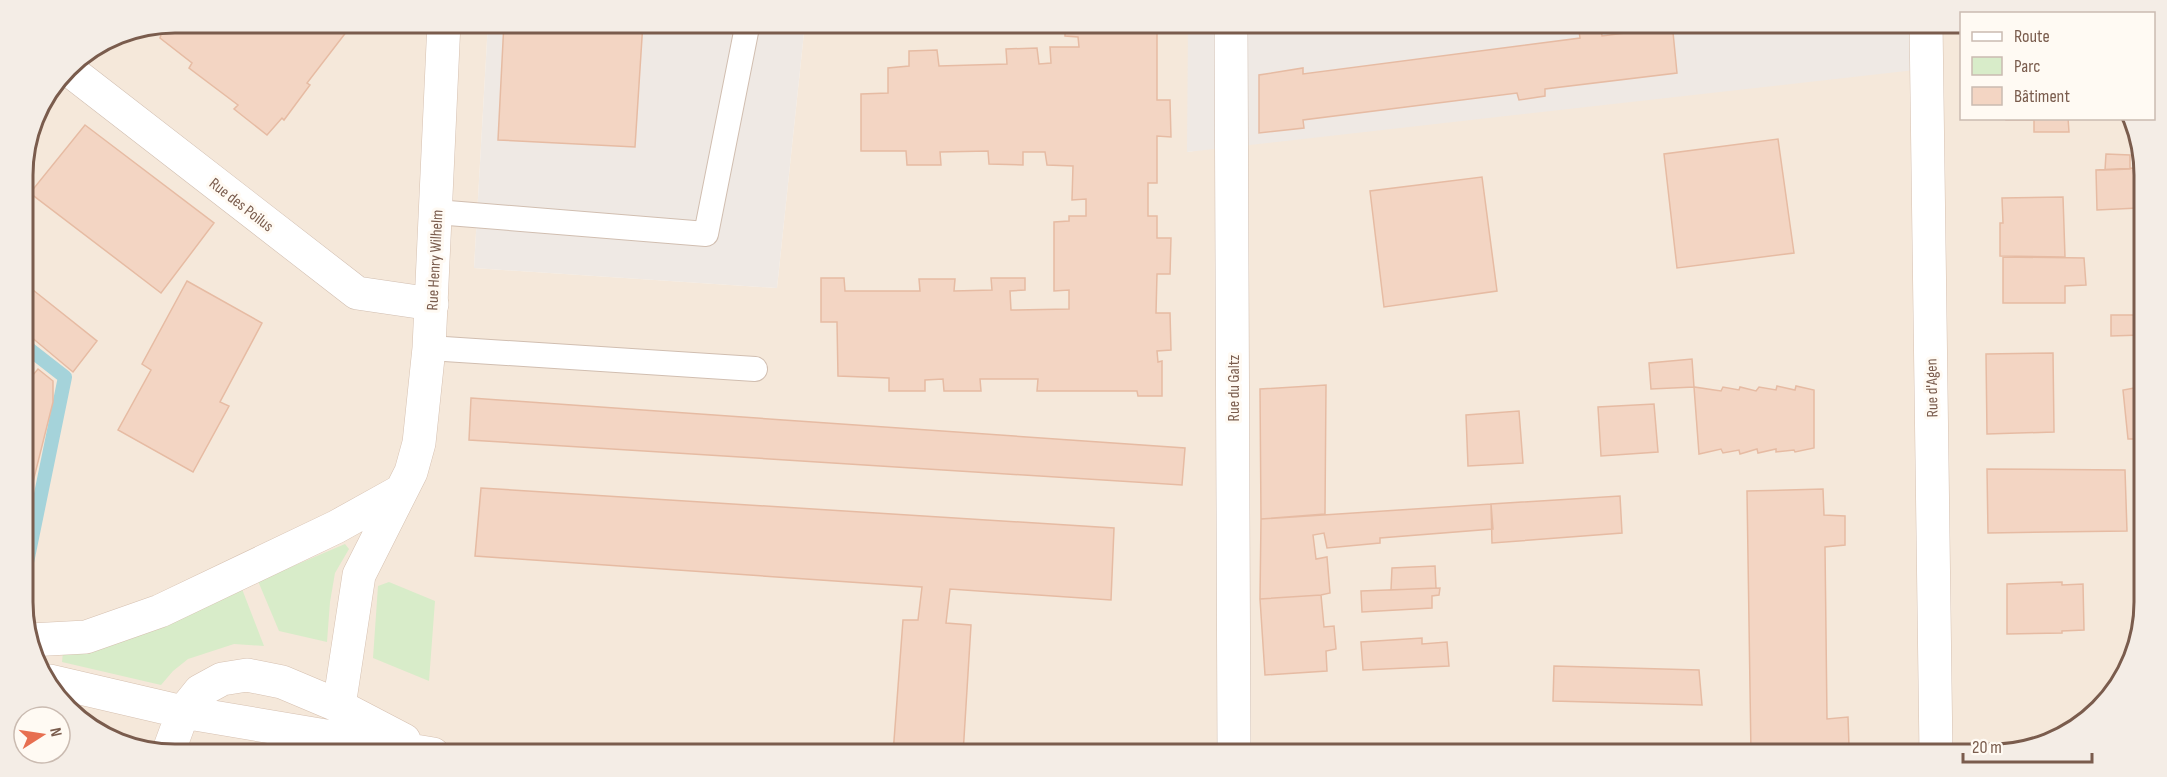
<svg xmlns="http://www.w3.org/2000/svg" width="2167" height="777" font-family="'Sofia Sans Condensed',sans-serif">
<rect width="100%" height="100%" fill="#fdf6ec"/>
<!-- residential -->
<path fill="#f5e8da" d="M 175,22 L 488,23 L 474,268 L 777,288 L 805,23 L 1188,23 L 1188,152 L 1921,23 L 1961,23 L 1962,118 L 2127,119 L 2143,155 L 2137,651 L 2085,723 L 2001,754 L 175,754 L 126,747 L 61,703 L 25,631 L 23,165 L 38,107 L 74,61 L 117,34 Z"/>
<!-- industrial -->
<path fill="#efe9e4" d="M 488,23 L 805,23 L 777,288 L 474,268 Z
M 1188,23 L 1921,23 L 1915,70 L 1187,152 Z"/>
<!-- green -->
<path fill="#d8ecc9" d="M 345,544 L 349,549 L 335,573 L 330,602 L 327,642 L 279,631 L 258,581 Z
M 389,582 L 435,601 L 429,681 L 373,658 L 378,586 Z
M 242,589 L 264,646 L 234,644 L 188,659 L 173,671 L 161,685 L 62,662 L 63,652 Z"/>
<g fill="none" stroke-linecap="round" stroke-linejoin="round">
<!-- stream -->
<path stroke="#a5d3da" stroke-width="14" d="M 24,345 L 65,377 L 25,572"/>
</g>
<!-- building -->
<path fill="#f3d5c3" stroke="#e6bba3" stroke-width="1.5" d="M 175,22 L 259,22 L 269,31 L 277,22 L 354,22 L 307,83 L 310,85 L 284,120 L 282,118 L 267,135 L 234,109 L 238,105 L 189,68 L 192,63 L 160,38 L 161,35 L 152,27 Z
M 504,22 L 643,22 L 635,147 L 498,140 Z
M 1065,22 L 1157,22 L 1157,100 L 1170,100 L 1171,137 L 1157,136 L 1157,183 L 1148,183 L 1148,216 L 1157,216 L 1157,238 L 1171,238 L 1170,274 L 1157,274 L 1156,313 L 1170,313 L 1171,350 L 1157,351 L 1158,362 L 1162,361 L 1162,396 L 1138,396 L 1137,391 L 1037,391 L 1038,379 L 980,379 L 981,391 L 944,391 L 943,379 L 925,380 L 925,391 L 889,391 L 889,378 L 838,376 L 837,322 L 821,322 L 821,278 L 844,278 L 845,291 L 920,291 L 919,279 L 955,279 L 954,291 L 992,290 L 991,278 L 1025,278 L 1025,290 L 1010,291 L 1011,310 L 1069,309 L 1069,290 L 1054,291 L 1054,222 L 1069,221 L 1069,216 L 1086,216 L 1086,199 L 1072,200 L 1073,166 L 1047,165 L 1045,152 L 1023,152 L 1023,165 L 989,164 L 988,151 L 940,152 L 941,165 L 907,165 L 906,151 L 861,151 L 861,94 L 888,93 L 888,68 L 909,66 L 909,51 L 937,50 L 939,66 L 1007,64 L 1006,49 L 1037,48 L 1039,64 L 1051,63 L 1050,47 L 1079,47 L 1078,37 L 1065,36 Z
M 1648,22 L 1672,22 L 1677,73 L 1545,89 L 1545,96 L 1519,100 L 1517,93 L 1303,120 L 1304,128 L 1259,133 L 1259,75 L 1303,68 L 1303,74 L 1580,38 L 1579,31 L 1601,28 L 1602,36 L 1649,30 Z
M 2006,118 L 2068,118 L 2069,132 L 2034,132 L 2034,120 L 2006,120 Z
M 85,125 L 214,223 L 161,293 L 30,193 Z
M 1778,139 L 1794,253 L 1677,268 L 1664,154 Z
M 2106,154 L 2130,155 L 2130,169 L 2105,170 Z
M 2134,168 L 2138,208 L 2097,210 L 2096,170 Z
M 1482,177 L 1497,291 L 1384,307 L 1370,191 Z
M 2063,197 L 2065,257 L 2000,256 L 2000,223 L 2003,223 L 2002,198 Z
M 2003,257 L 2084,258 L 2086,285 L 2065,286 L 2065,303 L 2003,303 Z
M 187,281 L 262,323 L 220,402 L 229,406 L 193,472 L 118,430 L 151,370 L 142,364 Z
M 23,282 L 97,341 L 73,372 L 24,331 Z
M 2111,315 L 2141,315 L 2141,335 L 2111,336 Z
M 2053,353 L 2054,432 L 1987,434 L 1986,354 Z
M 1692,359 L 1694,387 L 1651,389 L 1649,363 Z
M 38,369 L 53,381 L 53,402 L 25,514 L 24,372 L 33,375 Z
M 1326,385 L 1325,514 L 1261,519 L 1260,389 Z
M 1777,386 L 1795,390 L 1796,386 L 1814,390 L 1814,448 L 1795,452 L 1794,450 L 1776,452 L 1776,449 L 1758,453 L 1757,449 L 1740,454 L 1739,450 L 1723,453 L 1721,449 L 1699,454 L 1694,387 L 1721,391 L 1723,387 L 1739,390 L 1740,387 L 1756,391 L 1759,387 L 1776,390 Z
M 2140,387 L 2139,446 L 2135,446 L 2134,439 L 2128,439 L 2123,390 Z
M 471,398 L 1185,448 L 1182,485 L 469,440 Z
M 1654,404 L 1658,452 L 1601,456 L 1598,407 Z
M 1519,411 L 1523,463 L 1468,466 L 1466,415 Z
M 1987,469 L 2125,470 L 2127,531 L 1988,533 Z
M 481,488 L 1114,528 L 1111,600 L 950,589 L 946,623 L 971,625 L 963,754 L 893,754 L 903,620 L 918,620 L 922,587 L 475,556 Z
M 1823,489 L 1824,515 L 1845,516 L 1845,545 L 1825,547 L 1827,719 L 1848,717 L 1849,746 L 1827,747 L 1827,754 L 1751,754 L 1747,491 Z
M 1620,496 L 1622,533 L 1492,543 L 1491,504 Z
M 1491,504 L 1493,529 L 1380,538 L 1380,543 L 1327,548 L 1324,533 L 1313,535 L 1316,559 L 1327,557 L 1330,593 L 1321,595 L 1260,599 L 1261,519 Z
M 1435,566 L 1436,588 L 1391,590 L 1392,568 Z
M 2062,582 L 2062,585 L 2083,584 L 2084,630 L 2062,631 L 2062,633 L 2007,634 L 2007,584 Z
M 1440,588 L 1439,595 L 1432,596 L 1432,608 L 1362,612 L 1361,591 Z
M 1321,595 L 1324,627 L 1334,626 L 1336,649 L 1326,651 L 1327,671 L 1265,675 L 1260,599 Z
M 1422,638 L 1422,644 L 1447,642 L 1449,666 L 1363,670 L 1361,642 Z
M 1554,666 L 1699,670 L 1702,705 L 1553,701 Z
M 1267,744 L 1310,754 L 1267,754 Z"/>
<g fill="none" stroke-linecap="round" stroke-linejoin="round">
<!-- lane casing -->
<g stroke="#d1beb0" stroke-width="26">
<path id="lane" d="M 436,212 L 706,234 L 748,22
M 429,348 L 755,369"/>
</g>
<!-- street casing -->
<g stroke="#d1beb0" stroke-width="34">
<path id="street" d="M 1231,22 L 1234,754
M 68,69 L 357,293 L 432,304"/>
</g>
<!-- secondary casing -->
<g stroke="#d6c0b0" stroke-width="34">
<path id="secondary" d="M 1926,22 L 1936,754
M 30,640 L 86,637 L 160,611 L 336,527 L 399,492
M 50,681 L 183,712 L 433,754
M 339,706 L 359,575 L 411,472 L 419,443 L 429,348 L 444,22
M 168,753 L 183,712 L 200,691 L 222,679 L 247,675 L 282,682 L 339,706 L 404,740"/>
</g>
<!-- lane -->
<use href="#lane" stroke="#fff" stroke-width="24"/>
<!-- street -->
<use href="#street" stroke="#fff" stroke-width="33"/>
<!-- secondary -->
<use href="#secondary" stroke="#fff" stroke-width="33"/>
</g>
<g text-anchor="middle" stroke-width="6" stroke-linejoin="round" paint-order="stroke">
<!-- street labels -->
<g font-size="16" fill="#7a5c4d" stroke="#fffaf3">
<text transform="translate(242 204) rotate(38)" y="6">Rue des Poilus</text>
<text transform="translate(434 260) rotate(-87)" y="6">Rue Henry Wilhelm</text>
<text transform="translate(1233 388) rotate(-90)" y="6">Rue du Galtz</text>
<text transform="translate(1931 388) rotate(-91)" y="6">Rue d'Agen</text>
</g>
</g>
<!-- crop -->
<path d="M0 0H2167V777H0ZM175 33H1992A142 142 0 0 1 2134 175V602A142 142 0 0 1 1992 744H175A142 142 0 0 1 33 602V175A142 142 0 0 1 175 33Z" fill="#f4ede6" fill-rule="evenodd"/>
<path fill="none" stroke="#7a5c4d" stroke-width="3" d="M175 33H1992A142 142 0 0 1 2134 175V602A142 142 0 0 1 1992 744H175A142 142 0 0 1 33 602V175A142 142 0 0 1 175 33Z"/>
<!-- legend -->
<rect x="1960" y="12" width="195" height="108" fill="#fffaf3" stroke="#cabbb1" stroke-width="1.5"/>
<rect x="1972" y="32" width="30" height="9" fill="#ffffff" stroke="#cabbb1" stroke-width="1.5"/>
<text x="2014" y="42" font-size="18" fill="#7a5c4d">Route</text>
<rect x="1972" y="57" width="30" height="18" fill="#d8ecc9" stroke="#cabbb1" stroke-width="1.5"/>
<text x="2014" y="72" font-size="18" fill="#7a5c4d">Parc</text>
<rect x="1972" y="87" width="30" height="18" fill="#f3d5c3" stroke="#cabbb1" stroke-width="1.5"/>
<text x="2014" y="102" font-size="18" fill="#7a5c4d">Bâtiment</text>
<!-- north arrow -->
<g transform="translate(42 735) rotate(78)"><circle r="28" fill="#fffaf3" stroke="#cabbb1" stroke-width="1.5"/>
<path d="M0-4.5L10 22L0 15L-10 22Z" fill="#e76f51"/>
<text y="-9" font-size="16" font-weight="bold" text-anchor="middle" fill="#7a5c4d">N</text>
</g>
<!-- scale -->
<path d="M1963 753v9h129v-9" fill="none" stroke="#7a5c4d" stroke-width="3"/>
<text x="1972" y="753" font-size="18" fill="#7a5c4d" stroke="#fffaf3" stroke-width="4.5" paint-order="stroke">20 m</text>
</svg>
